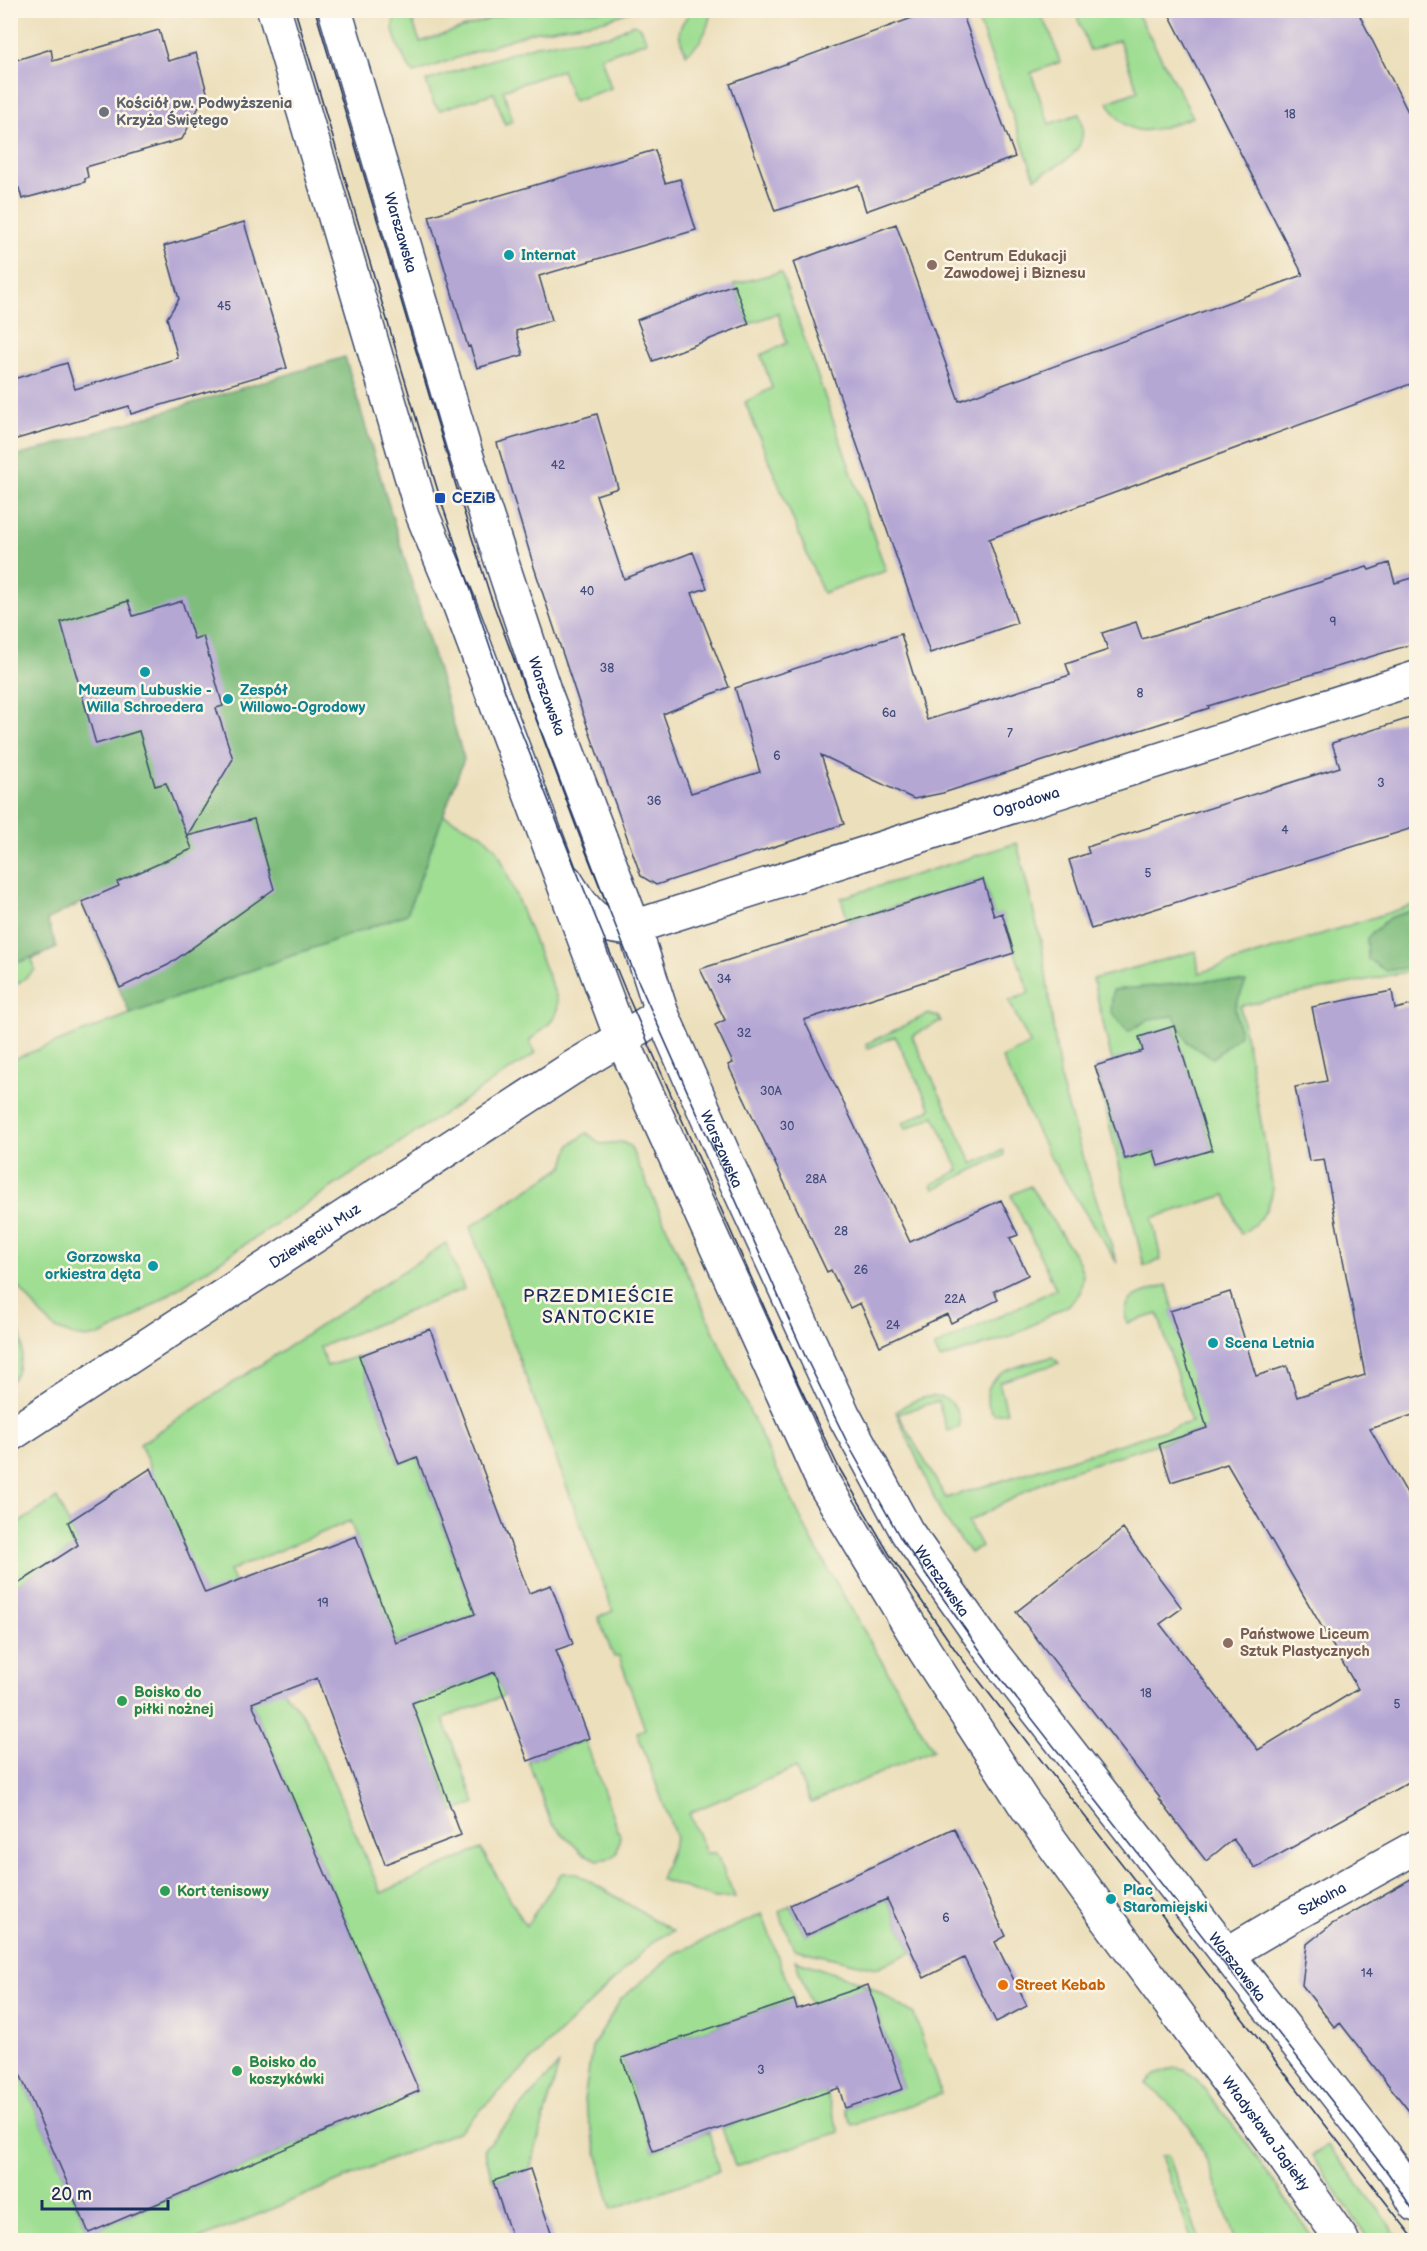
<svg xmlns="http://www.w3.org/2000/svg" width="1427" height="2251" font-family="'Balsamiq Sans',sans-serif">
<rect width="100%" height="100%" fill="#fcf5e5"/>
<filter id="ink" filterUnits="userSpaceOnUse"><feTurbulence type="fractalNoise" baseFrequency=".0167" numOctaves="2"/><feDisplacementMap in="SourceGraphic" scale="12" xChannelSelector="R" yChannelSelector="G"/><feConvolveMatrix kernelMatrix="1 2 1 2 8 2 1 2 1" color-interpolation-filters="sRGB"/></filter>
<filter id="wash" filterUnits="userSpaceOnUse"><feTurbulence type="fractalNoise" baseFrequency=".008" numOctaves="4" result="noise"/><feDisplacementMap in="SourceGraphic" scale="24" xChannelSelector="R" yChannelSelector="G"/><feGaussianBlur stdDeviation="1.35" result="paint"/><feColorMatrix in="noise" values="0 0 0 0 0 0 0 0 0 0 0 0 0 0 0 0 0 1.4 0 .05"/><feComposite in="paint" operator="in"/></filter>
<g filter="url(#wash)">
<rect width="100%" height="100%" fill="#ecdfbc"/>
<!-- green -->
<path fill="#9fde93" stroke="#5d8678" stroke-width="1.5" d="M 401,11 L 409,11 L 420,42 L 514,11 L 631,11 L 606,20 L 532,32 L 414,73 C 406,65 394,39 393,28 C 392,20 396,15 401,11 Z
M 691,11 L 711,11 C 708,29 702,44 686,54 C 677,32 676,30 691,11 Z
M 975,11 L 1038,11 L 1050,31 L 1060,62 L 1031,73 L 1049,124 L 1079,114 C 1093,152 1063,162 1035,178 Z
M 1075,11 L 1136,11 L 1193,117 C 1157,129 1129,146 1108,102 L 1138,91 L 1119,40 L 1090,51 Z
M 633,24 L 640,27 L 647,41 L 601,57 L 611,88 L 573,101 L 562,70 L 503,90 L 513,121 L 505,124 L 494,93 L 440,110 L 434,104 L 426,81 L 536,45 L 612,35 Z
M 781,272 L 886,571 L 823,593 L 745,402 L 772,388 L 761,355 L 787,343 L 778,313 L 749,324 L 734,284 Z
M 443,815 L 482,834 L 498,851 L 556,996 C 563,1019 545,1026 529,1041 L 536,1053 L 124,1324 L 102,1335 L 86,1338 L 71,1335 L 56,1329 L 41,1315 L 11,1277 L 11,1060 L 130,1014 L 407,914 Z
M 1017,843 L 1042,946 L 1061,1083 L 1080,1149 L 1117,1263 L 1047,1152 L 1002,1058 L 1030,1044 L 1009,1001 L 1029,993 L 1002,914 L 994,916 L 983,879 L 944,891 L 946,899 L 936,903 L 933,894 L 848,921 L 841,898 Z
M 1416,904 L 1416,970 L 1240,1006 L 1273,1189 C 1268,1213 1261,1221 1241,1234 L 1226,1195 L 1152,1218 L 1161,1260 L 1144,1266 L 1095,1066 L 1125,1159 L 1154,1151 L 1159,1166 L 1212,1149 L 1174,1027 L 1140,1037 L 1143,1051 L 1112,1061 L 1093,979 L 1196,951 L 1199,973 Z
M 57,948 L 32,959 L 35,970 L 11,989 L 11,965 Z
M 928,1014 L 938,1017 L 941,1021 L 912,1036 L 973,1164 L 1003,1150 L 1004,1155 L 934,1189 L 932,1184 L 959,1170 L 934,1116 L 906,1129 L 903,1123 L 931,1109 L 895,1036 L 867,1049 L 866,1044 Z
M 587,1133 L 601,1144 L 622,1142 L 630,1146 L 764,1443 L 813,1543 L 933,1750 L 811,1803 L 795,1768 L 689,1813 L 706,1853 L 716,1853 L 735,1897 L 714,1898 L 660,1879 L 676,1838 L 637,1732 L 645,1729 L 619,1656 L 614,1657 L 598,1617 L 613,1611 L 470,1227 L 564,1166 L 570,1145 Z
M 1030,1186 L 1079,1262 L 1083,1275 L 1080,1293 L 1069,1305 L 1010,1337 L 940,1359 L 934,1347 L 1056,1289 L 1011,1195 Z
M 446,1243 L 464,1289 L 320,1347 L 327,1366 L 359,1356 L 399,1464 L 417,1457 L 475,1614 L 396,1643 L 350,1521 L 229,1571 L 252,1620 L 274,1679 L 307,1721 L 381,1893 L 481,1849 L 526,1926 L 562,1873 L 576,1873 L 673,1931 L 655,1940 L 459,2131 L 197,2240 L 11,2240 L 10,2051 L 89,2233 L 419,2091 L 140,1444 Z
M 1167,1285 L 1174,1310 L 1171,1311 L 1208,1428 L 1057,1475 L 968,1522 L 981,1546 L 970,1553 L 942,1515 L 896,1412 C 919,1393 956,1386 960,1424 L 958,1428 L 947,1431 L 938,1401 L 898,1414 L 946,1498 L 1191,1422 L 1158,1314 L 1127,1323 C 1119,1294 1145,1293 1167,1285 Z
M 11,1314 C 25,1335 27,1361 11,1382 Z
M 1052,1357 L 1059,1363 L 999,1382 L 1007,1412 L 994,1414 C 989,1409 987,1403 987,1397 C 987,1368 1030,1364 1052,1357 Z
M 57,1498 L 78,1545 L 11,1589 L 11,1528 Z
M 495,1672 L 504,1696 L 443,1718 L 475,1803 L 453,1812 L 412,1703 Z
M 585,1740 L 620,1836 L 617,1853 L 610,1858 L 598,1860 L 582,1853 L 551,1822 L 528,1761 Z
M 887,1899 L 912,1952 L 876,1968 L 794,1949 L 779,1912 L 790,1905 L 805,1936 Z
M 762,1914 L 794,2000 L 622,2058 L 653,2151 L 709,2132 L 719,2171 L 612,2209 L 584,2101 L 592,2047 L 621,1999 L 676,1953 Z
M 795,1960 L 868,1985 L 914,2014 L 941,2094 L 852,2125 L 845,2108 L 903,2088 L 868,1986 L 811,2005 Z
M 559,2064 L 530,2169 L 493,2181 L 484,2149 Z
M 1175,2068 L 1185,2069 L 1198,2081 L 1246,2142 L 1314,2240 L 1236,2240 C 1223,2208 1210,2160 1192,2131 C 1180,2112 1164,2098 1146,2084 L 1156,2075 Z
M 826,2092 L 839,2132 L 735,2166 L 722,2128 Z
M 1328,2145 L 1389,2223 L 1398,2240 L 1369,2240 L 1312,2156 Z
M 1168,2155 L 1200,2240 L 1192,2240 L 1161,2156 Z"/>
<!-- forest -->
<path fill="#7fbd7d" stroke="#4d766e" stroke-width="1.5" d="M 345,357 L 464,759 L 407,914 L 130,1014 L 82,902 L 47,920 L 57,948 L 11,965 L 11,458 Z
M 1416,909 L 1416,966 L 1386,971 L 1368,959 L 1367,938 L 1389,918 Z
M 1215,980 L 1246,982 L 1235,1007 L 1240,1035 L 1213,1058 L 1188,1043 L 1174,1016 L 1149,1019 L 1128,1032 L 1111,1011 L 1113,990 Z"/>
<g id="blocks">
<!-- building -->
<path fill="#b5a7d4" d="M 934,10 L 961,10 L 1015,157 L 866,211 L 858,185 L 775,211 L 730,84 Z
M 1167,10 L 1357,10 L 1416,128 L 1416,382 L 989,539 L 1017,623 L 930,653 L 793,262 L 896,224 L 959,401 L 1303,275 Z
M 159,30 L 168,61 L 196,53 L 207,92 L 182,139 L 86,167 L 88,177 L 85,179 L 85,182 L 22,199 L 19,188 L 10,191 L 10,62 L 51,49 L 53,61 Z
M 655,150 L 665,183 L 680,179 L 696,230 L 539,276 L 552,320 L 516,331 L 523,355 L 477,368 L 470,346 L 468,347 L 429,216 Z
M 244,222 L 287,368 L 131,414 L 129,406 L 10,441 L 10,380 L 67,363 L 75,389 L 178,358 L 167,318 L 179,299 L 164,246 Z
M 734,284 L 749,324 L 653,361 L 637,320 Z
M 597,414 L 618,488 L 596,495 L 624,579 L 693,552 L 707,588 L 692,593 L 729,687 L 663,714 L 691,793 L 760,772 L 735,688 L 901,634 L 927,720 L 1070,675 L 1066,664 L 1108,650 L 1102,633 L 1136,622 L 1142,639 L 1367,567 L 1369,570 L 1389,563 L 1395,583 L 1416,577 L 1416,643 L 1208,706 L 1209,708 L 943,793 L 914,799 L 821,755 L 844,824 L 656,885 L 641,876 L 578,700 L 534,567 L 497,443 Z
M 128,601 L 133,616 L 182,601 L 194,639 L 203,636 L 223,706 L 216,708 L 233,759 L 187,836 L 166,783 L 155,786 L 139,731 L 96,744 L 61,622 Z
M 1416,716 L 1416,827 L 1091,929 L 1069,860 L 1089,853 L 1087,847 L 1340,767 L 1332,743 Z
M 254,819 L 274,889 L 168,965 L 120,988 L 82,902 L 119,886 L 117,882 L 192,849 L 187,836 Z
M 983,879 L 994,916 L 1002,913 L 1014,953 L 804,1020 L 910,1242 L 1001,1200 L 1018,1235 L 1010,1238 L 1028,1275 L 994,1291 L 998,1300 L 951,1323 L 947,1314 L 880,1346 L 860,1303 L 850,1308 L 831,1270 L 827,1272 L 728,1065 L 733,1063 L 715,1025 L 725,1020 L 700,969 Z
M 1392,991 L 1395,1009 L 1416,1004 L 1416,1414 L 1370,1429 L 1416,1509 L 1416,1778 L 1255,1868 L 1233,1839 L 1206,1861 L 1159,1799 L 1160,1798 L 1016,1612 L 1123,1529 L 1182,1608 L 1160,1624 L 1258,1750 L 1358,1689 L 1227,1464 L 1171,1482 L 1159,1444 L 1207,1428 L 1170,1311 L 1230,1292 L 1256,1376 L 1287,1366 L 1297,1397 L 1365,1375 L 1324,1159 L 1309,1161 L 1295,1087 L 1327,1081 L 1312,1007 Z
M 1174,1026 L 1212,1150 L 1158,1166 L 1154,1151 L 1125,1159 L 1095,1066 L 1143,1051 L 1139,1037 Z
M 430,1329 L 529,1593 L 551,1585 L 573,1644 L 556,1650 L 589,1738 L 528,1761 L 495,1672 L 412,1703 L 461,1835 L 385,1864 L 317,1678 L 252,1703 L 419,2091 L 89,2233 L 10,2051 L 10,1589 L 78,1545 L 68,1522 L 151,1468 L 205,1593 L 356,1536 L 396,1643 L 475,1614 L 417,1457 L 399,1464 L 359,1356 Z
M 954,1828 L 1006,1936 L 995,1942 L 1027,2006 L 996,2022 L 964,1958 L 924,1978 L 887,1899 L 805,1936 L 790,1905 Z
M 1416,1876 L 1416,2120 L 1340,2023 L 1335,2028 L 1302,1985 L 1307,1944 L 1332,1924 Z
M 868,1985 L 903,2089 L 845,2108 L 839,2088 L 653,2151 L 622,2058 L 794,2000 L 797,2009 Z
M 530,2169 L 554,2241 L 513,2241 L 493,2181 Z"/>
</g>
</g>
<g filter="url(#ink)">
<use href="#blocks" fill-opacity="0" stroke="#3a496c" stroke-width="1.5"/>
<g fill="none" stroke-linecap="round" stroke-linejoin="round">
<!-- minor casing -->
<g stroke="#3a496c" stroke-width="36">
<g id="minor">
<path id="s1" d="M 566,881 C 582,908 600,933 634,927 L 1416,678"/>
<path id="s2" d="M 10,1435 L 572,1068 L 662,1014"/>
<path id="s3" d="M 1227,1954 L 1286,1919 L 1416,1847"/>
</g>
</g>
<!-- major casing -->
<g stroke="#3a496c" stroke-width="36">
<g id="major">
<path id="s4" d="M 274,10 L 423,516 L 458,601 L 621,1037 L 823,1482 L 925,1651 L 1025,1805 L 1108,1920 L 1286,2160 L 1342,2240"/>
<path id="s5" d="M 335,10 L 465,451 L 544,690 L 634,927 L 662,1014 L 730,1169 L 843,1414 L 907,1532 L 991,1651 L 1379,2149 L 1402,2180 L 1416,2205"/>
</g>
</g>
<!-- minor -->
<use href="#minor" stroke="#fff" stroke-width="33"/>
<!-- major -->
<use href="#major" stroke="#fff" stroke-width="33"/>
<!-- tram -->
<path stroke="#1b2f5e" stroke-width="1.5" d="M 295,10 L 440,498 L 506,694 L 575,867 L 629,999 L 790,1366 L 838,1466 L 890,1555 L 956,1651 L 1415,2240
M 315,10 L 462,506 L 490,595 L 523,684 L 580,837 L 632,967 L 806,1358 L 849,1446 L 901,1539 L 994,1670 L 1388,2173 L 1416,2214"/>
</g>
</g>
<!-- markers -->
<circle fill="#6b7280" stroke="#fcf5e5" stroke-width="2" cx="104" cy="112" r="6"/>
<g fill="#0f9aa8" stroke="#fcf5e5" stroke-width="2">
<circle cx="509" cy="255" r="6"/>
<circle cx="145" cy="672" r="6"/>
<circle cx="228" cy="699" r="6"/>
<circle cx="153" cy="1266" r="6"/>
<circle cx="1213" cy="1343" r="6"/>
<circle cx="1111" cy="1899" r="6"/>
</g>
<g fill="#8d6e63" stroke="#fcf5e5" stroke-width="2">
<circle cx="932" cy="265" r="6"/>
<circle cx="1228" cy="1643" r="6"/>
</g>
<rect fill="#1a4fb4" stroke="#fcf5e5" stroke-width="2" x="434" y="492" width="12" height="12" rx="3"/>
<g fill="#2e9e5b" stroke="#fcf5e5" stroke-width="2">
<circle cx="122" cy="1701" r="6"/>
<circle cx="165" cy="1891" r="6"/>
<circle cx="237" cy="2071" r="6"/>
</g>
<circle fill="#e8710a" stroke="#fcf5e5" stroke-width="2" cx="1003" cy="1985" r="6"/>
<g text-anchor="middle" stroke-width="5" stroke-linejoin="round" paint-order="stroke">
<!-- number labels -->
<g font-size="12" fill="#424d7c">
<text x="1290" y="118">18</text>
<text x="224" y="310">45</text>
<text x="558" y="469">42</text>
<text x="587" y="595">40</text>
<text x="1333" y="626">9</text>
<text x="607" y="672">38</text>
<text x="1140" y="697">8</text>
<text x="889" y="717">6a</text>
<text x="1010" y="737">7</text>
<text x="777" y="760">6</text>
<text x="1381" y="787">3</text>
<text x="654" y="805">36</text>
<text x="1285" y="834">4</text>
<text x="1148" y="877">5</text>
<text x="724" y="983">34</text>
<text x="744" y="1037">32</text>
<text x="771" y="1095">30A</text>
<text x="787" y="1130">30</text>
<text x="816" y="1183">28A</text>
<text x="841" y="1235">28</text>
<text x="861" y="1274">26</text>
<text x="955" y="1303">22A</text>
<text x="893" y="1329">24</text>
<text x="323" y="1607">19</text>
<text x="1146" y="1697">18</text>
<text x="1397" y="1708">5</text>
<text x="946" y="1922">6</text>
<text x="1367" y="1977">14</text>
<text x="761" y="2074">3</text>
</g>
<!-- worship labels -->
<g font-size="15" font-weight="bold" fill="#5b616d" stroke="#fcf5e5" text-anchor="start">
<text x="116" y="108">Kościół pw. Podwyższenia<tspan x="116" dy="17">Krzyża Świętego</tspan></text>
</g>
<!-- street labels -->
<g font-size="15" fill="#1b2f5e" stroke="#fcf5e5">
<text dy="5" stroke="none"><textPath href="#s5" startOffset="232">Warszawska</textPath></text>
<text dy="5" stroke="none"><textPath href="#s5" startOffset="718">Warszawska</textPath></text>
<text dy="5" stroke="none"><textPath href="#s1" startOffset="500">Ogrodowa</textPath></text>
<text dy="5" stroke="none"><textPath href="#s5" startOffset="1204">Warszawska</textPath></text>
<text dy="5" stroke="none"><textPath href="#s2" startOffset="364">Dziewięciu Muz</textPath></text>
<text dy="5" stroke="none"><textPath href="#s5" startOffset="1690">Warszawska</textPath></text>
<text dy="5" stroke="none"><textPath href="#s3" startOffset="110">Szkolna</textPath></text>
<text dy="5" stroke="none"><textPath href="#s5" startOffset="2176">Warszawska</textPath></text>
<text dy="5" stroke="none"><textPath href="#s4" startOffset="2362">Władysława Jagiełły</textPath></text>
</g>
<!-- culture labels -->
<g font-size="15" font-weight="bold" fill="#0d838f" stroke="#fcf5e5" text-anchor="start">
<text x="521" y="260">Internat</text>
<text x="145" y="695" text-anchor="middle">Muzeum Lubuskie -<tspan x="145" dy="17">Willa Schroedera</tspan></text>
<text x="240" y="695">Zespół<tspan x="240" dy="17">Willowo-Ogrodowy</tspan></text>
<text x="141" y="1262" text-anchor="end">Gorzowska<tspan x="141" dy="17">orkiestra dęta</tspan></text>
<text x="1225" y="1348">Scena Letnia</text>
<text x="1123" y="1895">Plac<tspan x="1123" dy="17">Staromiejski</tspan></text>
</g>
<!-- education labels -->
<g font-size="15" font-weight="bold" fill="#785e54" stroke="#fcf5e5" text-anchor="start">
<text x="944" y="261">Centrum Edukacji<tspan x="944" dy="17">Zawodowej i Biznesu</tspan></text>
<text x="1240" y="1639">Państwowe Liceum<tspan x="1240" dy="17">Sztuk Plastycznych</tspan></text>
</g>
<!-- transit labels -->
<g font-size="15" font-weight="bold" fill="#164399" stroke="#fcf5e5" text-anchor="start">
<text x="452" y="503">CEZiB</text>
</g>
<!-- leisure labels -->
<g font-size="15" font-weight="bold" fill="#27864d" stroke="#fcf5e5" text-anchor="start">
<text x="134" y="1697">Boisko do<tspan x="134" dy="17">piłki nożnej</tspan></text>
<text x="177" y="1896">Kort tenisowy</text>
<text x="249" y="2067">Boisko do<tspan x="249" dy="17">koszykówki</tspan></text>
</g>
<!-- food labels -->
<g font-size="15" font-weight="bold" fill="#c56008" stroke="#fcf5e5" text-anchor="start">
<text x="1015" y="1990">Street Kebab</text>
</g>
<!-- quarter labels -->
<g font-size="18" letter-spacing="1.5" fill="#1b2f5e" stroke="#fcf5e5">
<text x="599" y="1302">PRZEDMIEŚCIE<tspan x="599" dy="21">SANTOCKIE</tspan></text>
</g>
</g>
<!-- margin -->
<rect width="1427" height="2251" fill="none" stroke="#fcf5e5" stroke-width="36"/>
<!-- scale -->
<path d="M42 2200v9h126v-9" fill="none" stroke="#1b2f5e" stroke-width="3"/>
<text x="51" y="2200" font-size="18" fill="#1b2f5e" stroke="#fcf5e5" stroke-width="4.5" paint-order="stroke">20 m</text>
</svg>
